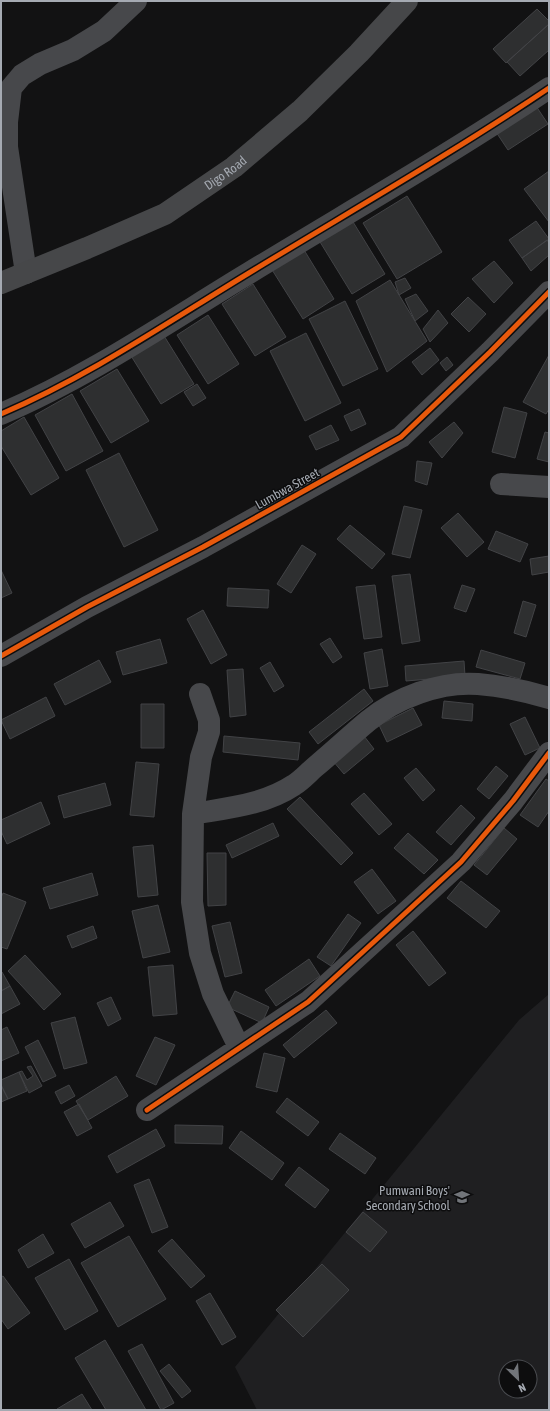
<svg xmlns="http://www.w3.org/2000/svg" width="550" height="1411" font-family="'Asap Condensed',sans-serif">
<rect width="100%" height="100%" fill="#121213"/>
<!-- built -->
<path fill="#1f1f21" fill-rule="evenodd" d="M 549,994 L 549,1410 L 257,1410 L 235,1367 L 519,1020 ZM 506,1367 L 530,1367 L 530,1391 L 506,1391 Z"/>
<!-- building -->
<path fill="#2e2f30" stroke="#424346" d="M 537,9 L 549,21 L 549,24 L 506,63 L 493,49 Z
M 549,24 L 549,50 L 520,76 L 507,62 Z
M 534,103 L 548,124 L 508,150 L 494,129 Z
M 549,171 L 549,222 L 524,189 Z
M 407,196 L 442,252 L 397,279 L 363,223 Z
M 350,217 L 385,274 L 352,294 L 317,237 Z
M 536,221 L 549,239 L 522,258 L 509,240 Z
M 547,240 L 549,243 L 549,255 L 531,271 L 522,258 Z
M 301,245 L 334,299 L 303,319 L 269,265 Z
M 494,261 L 513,283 L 494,303 L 472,279 Z
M 405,278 L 411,288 L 399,295 L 395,282 Z
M 390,280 L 427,341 L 387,372 L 356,301 Z
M 253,284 L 286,337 L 255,356 L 222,304 Z
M 416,294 L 428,311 L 415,321 L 405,299 Z
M 468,297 L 486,314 L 469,332 L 451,314 Z
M 345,301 L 378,369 L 343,386 L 309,319 Z
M 438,310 L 448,323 L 430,342 L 423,329 Z
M 208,315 L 239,364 L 208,384 L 177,335 Z
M 161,331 L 194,384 L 161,404 L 128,351 Z
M 306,333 L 341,403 L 305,421 L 270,351 Z
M 430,348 L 439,360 L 422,375 L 412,362 Z
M 549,355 L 549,409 L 546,414 L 523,402 Z
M 447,357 L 453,365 L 446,371 L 440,363 Z
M 117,369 L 149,421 L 111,443 L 80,391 Z
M 197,384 L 206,398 L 193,406 L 184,392 Z
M 72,394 L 103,451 L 66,471 L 35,415 Z
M 504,407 L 527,413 L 515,458 L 492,452 Z
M 359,409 L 366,424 L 351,431 L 344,416 Z
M 24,417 L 59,478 L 31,495 L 1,446 L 1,431 Z
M 454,422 L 463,433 L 442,458 L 429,442 Z
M 331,425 L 339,440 L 316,450 L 309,436 Z
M 545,432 L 549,433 L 549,462 L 537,459 Z
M 119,453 L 158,530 L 124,547 L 86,470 Z
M 417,461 L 432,463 L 427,485 L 415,481 Z
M 404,506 L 422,510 L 410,558 L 392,554 Z
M 458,513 L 484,542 L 467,557 L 441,528 Z
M 350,525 L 385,554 L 372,569 L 337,539 Z
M 496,531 L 528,544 L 520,562 L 488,549 Z
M 302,545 L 316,554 L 291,593 L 277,584 Z
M 549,556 L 549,572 L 532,575 L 530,559 Z
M 1,570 L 12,593 L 1,598 Z
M 410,574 L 420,641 L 402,644 L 392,576 Z
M 375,585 L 382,637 L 364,639 L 356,587 Z
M 462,585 L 475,589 L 466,612 L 454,608 Z
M 228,588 L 269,590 L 268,608 L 227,606 Z
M 523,601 L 536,605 L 526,637 L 514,633 Z
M 203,610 L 227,655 L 211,664 L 187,619 Z
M 330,638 L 342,657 L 333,663 L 320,644 Z
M 160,639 L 167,663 L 123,675 L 116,652 Z
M 382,649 L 388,686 L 370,689 L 364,653 Z
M 481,650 L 525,663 L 520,679 L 476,667 Z
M 99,660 L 111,682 L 65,705 L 54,684 Z
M 464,661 L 465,676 L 406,681 L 405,666 Z
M 270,662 L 284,686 L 274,692 L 260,668 Z
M 243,669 L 246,715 L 230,717 L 227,670 Z
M 364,689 L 373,701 L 318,744 L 309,732 Z
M 46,697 L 55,716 L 10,739 L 1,720 Z
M 444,701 L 473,704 L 472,721 L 442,718 Z
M 141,704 L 164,704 L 164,748 L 141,748 Z
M 413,708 L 422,725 L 387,742 L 379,725 Z
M 525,717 L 540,748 L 525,755 L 510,724 Z
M 224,736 L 300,743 L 298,760 L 223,752 Z
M 364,736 L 374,749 L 344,774 L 333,761 Z
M 136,762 L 159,764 L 154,817 L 130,815 Z
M 496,766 L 508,776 L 489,799 L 477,789 Z
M 416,768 L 435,790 L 423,801 L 404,778 Z
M 546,779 L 549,781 L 549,811 L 538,827 L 520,815 Z
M 105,783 L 111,805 L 64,818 L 58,796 Z
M 364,793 L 392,824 L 379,835 L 351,804 Z
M 300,797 L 353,853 L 341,865 L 287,809 Z
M 41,802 L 50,824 L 7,844 L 1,831 L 1,820 Z
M 461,805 L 475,818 L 451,845 L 436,832 Z
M 273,823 L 279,836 L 232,858 L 226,845 Z
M 504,828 L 517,839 L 487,875 L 474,865 Z
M 408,833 L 438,860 L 424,874 L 394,848 Z
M 153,845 L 158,895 L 138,897 L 133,847 Z
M 207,853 L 226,853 L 226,905 L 208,906 Z
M 372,869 L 396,901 L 378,914 L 354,882 Z
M 92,873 L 98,895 L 50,909 L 43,888 Z
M 461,881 L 500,911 L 486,928 L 447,898 Z
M 3,893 L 26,902 L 7,949 L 1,947 L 1,898 Z
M 158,905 L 170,952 L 143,958 L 132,911 Z
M 348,914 L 361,923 L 331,966 L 317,957 Z
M 230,922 L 242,973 L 225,977 L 212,926 Z
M 93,926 L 97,938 L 72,948 L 67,936 Z
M 413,931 L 446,973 L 429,986 L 396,945 Z
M 25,955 L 61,994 L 44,1010 L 8,971 Z
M 309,959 L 320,976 L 276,1006 L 265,990 Z
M 173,965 L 177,1014 L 153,1016 L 148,967 Z
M 2,972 L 10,986 L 1,991 L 1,973 Z
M 10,986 L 20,1004 L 1,1014 L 1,991 Z
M 235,991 L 269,1007 L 262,1023 L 227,1007 Z
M 111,997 L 121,1019 L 108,1026 L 97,1003 Z
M 326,1010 L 337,1023 L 294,1058 L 283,1045 Z
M 75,1017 L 87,1063 L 64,1069 L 51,1023 Z
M 7,1027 L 19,1053 L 1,1061 L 1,1030 Z
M 155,1037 L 175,1045 L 156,1085 L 136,1076 Z
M 38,1040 L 56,1076 L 43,1082 L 25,1047 Z
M 264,1053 L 285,1058 L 277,1092 L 256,1087 Z
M 31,1066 L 42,1086 L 29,1093 L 19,1072 L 22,1071 L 27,1080 L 33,1076 L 27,1067 Z
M 19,1072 L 27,1091 L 8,1099 L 1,1085 L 1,1080 Z
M 116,1076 L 128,1096 L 88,1120 L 76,1101 Z
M 1,1085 L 8,1099 L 1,1102 Z
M 69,1085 L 75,1096 L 61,1104 L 55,1092 Z
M 287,1098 L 319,1122 L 308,1136 L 276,1112 Z
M 79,1104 L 92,1128 L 77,1136 L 64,1112 Z
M 175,1125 L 223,1126 L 222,1144 L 175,1143 Z
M 156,1129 L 165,1146 L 117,1173 L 108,1156 Z
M 241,1131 L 284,1163 L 272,1180 L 229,1148 Z
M 340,1133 L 376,1158 L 365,1174 L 329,1149 Z
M 299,1167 L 329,1190 L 315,1208 L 285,1185 Z
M 149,1179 L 168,1227 L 152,1233 L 134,1185 Z
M 110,1202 L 124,1226 L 85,1248 L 71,1224 Z
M 363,1212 L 387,1232 L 370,1252 L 346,1232 Z
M 43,1234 L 54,1253 L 28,1268 L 18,1250 Z
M 129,1236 L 166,1299 L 118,1327 L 81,1263 Z
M 172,1239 L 205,1276 L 191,1288 L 158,1251 Z
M 69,1259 L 98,1311 L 65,1330 L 35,1278 Z
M 322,1264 L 349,1290 L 303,1337 L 276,1310 Z
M 3,1276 L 30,1313 L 8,1329 L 1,1319 L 1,1277 Z
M 210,1293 L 236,1337 L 222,1345 L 196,1301 Z
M 105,1340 L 146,1410 L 106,1410 L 75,1358 Z
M 142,1344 L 174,1403 L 161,1410 L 128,1351 Z
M 169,1364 L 191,1391 L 182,1398 L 160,1371 Z
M 82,1394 L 92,1410 L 58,1410 L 57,1409 Z"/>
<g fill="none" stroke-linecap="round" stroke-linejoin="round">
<!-- street -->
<path stroke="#47484b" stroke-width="22" d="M 26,273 L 7,147 L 7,122 L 11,88 L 22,75 L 40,64 L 73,50 L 104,31 L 136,1
M 1,414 C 88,377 168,322 249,273 C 349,212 451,154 549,88
M 501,484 L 549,487
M 1,656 L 87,607 L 203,547 L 401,437 L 490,352 L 549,292
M 200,694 L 209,720 L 209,732 L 201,757 L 193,814 L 192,902 L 200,953 L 213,994 L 239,1047
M 193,814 C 227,808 264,805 294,785 C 302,780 308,773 315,767 C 333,752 350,736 368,721 C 396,698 440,681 478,684 C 501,686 526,691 549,698
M 147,1110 L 308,1002 L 389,928 L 461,862 L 513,801 L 549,753"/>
<!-- secondary -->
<path stroke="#464749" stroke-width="22" id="s1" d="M 1,283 L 87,248 L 165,214 L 234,167 L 300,111 L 359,53 L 407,1"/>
<!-- cycleway casing -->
<g stroke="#0d0d0e" stroke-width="8">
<path id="cycleway" d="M 1,414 C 88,377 168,322 249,273 C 349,212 451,154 549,88
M 1,656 L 87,607 L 203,547 L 401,437 L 490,352 L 549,292
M 147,1110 L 308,1002 L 389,928 L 461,862 L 513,801 L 549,753"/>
</g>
<!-- cycleway -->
<use href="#cycleway" stroke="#e8590c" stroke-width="5"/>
</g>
<!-- icons -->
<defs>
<g id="school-bare" transform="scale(1.2)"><path d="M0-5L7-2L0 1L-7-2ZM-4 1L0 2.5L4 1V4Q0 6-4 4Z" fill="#72757a" stroke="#0d0d0e" stroke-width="2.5" paint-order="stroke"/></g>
</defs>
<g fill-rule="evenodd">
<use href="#school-bare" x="462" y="1197"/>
</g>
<g text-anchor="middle" stroke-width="3" stroke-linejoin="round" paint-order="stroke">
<!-- street labels -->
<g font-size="13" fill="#a5aab2" stroke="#0d0d0e">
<text dy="5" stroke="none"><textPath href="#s1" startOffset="251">Digo Road</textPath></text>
<text transform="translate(287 488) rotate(-29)" y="5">Lumbwa Street</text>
</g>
<!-- poi labels -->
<g font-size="13" fill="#a5aab2" stroke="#0d0d0e" text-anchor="end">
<text x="450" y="1195">Pumwani Boys'<tspan x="450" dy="15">Secondary School</tspan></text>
</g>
</g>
<!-- border -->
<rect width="550" height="1411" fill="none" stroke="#a5aab2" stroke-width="4"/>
<!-- north arrow -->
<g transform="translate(518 1379) rotate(155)"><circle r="19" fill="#0d0d0e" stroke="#4a4c50"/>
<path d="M0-3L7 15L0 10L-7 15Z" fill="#72757a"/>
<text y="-6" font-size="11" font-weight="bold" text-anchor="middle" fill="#a5aab2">N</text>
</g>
</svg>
